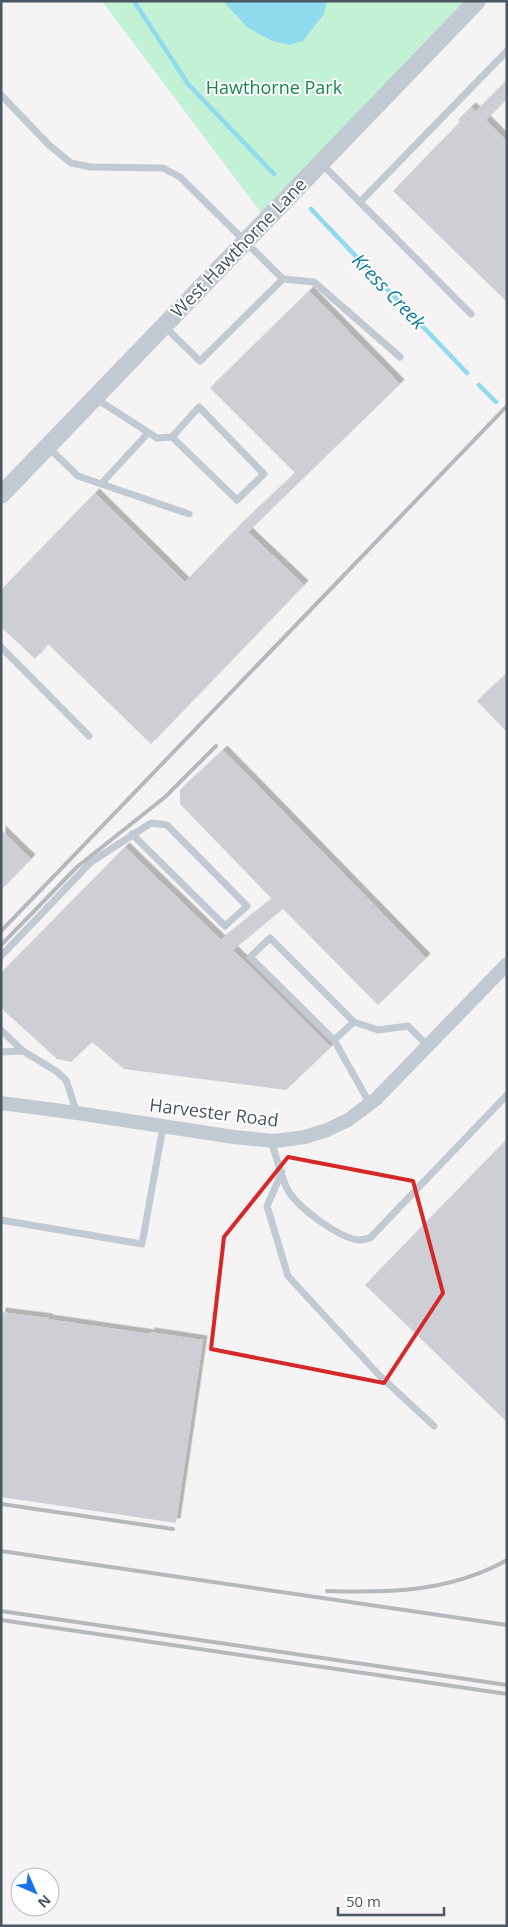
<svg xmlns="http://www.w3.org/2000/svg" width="508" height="1927" font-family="'Open Sans',sans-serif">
<defs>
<filter id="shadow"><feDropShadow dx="4.5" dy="-4.5" stdDeviation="0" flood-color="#0004"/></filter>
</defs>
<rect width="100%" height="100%" fill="#f5f3f3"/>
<!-- green -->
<path fill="#c3f1d5" d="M 102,1 L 477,1 L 265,218 Z"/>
<!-- water -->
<path fill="#90daee" d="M 223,1 L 327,1 L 324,14 L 303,41 L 290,45 L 272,41 L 248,28 Z"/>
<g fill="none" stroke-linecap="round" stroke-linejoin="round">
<!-- stream -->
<path stroke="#90daee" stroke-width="4.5" d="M 134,1 L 188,84 L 274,174
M 311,209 L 467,373
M 479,385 L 496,402"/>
</g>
<!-- building -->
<path fill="#cdcfd5" filter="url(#shadow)" d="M 507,80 L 507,99 L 486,120 L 507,141 L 506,301 L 393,191 L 460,122 L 458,120 L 471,107 L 476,111 Z
M 309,291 L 400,384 L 248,532 L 304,585 L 151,744 L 48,644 L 35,659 L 1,627 L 1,590 L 95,493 L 185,582 L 241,524 L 295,473 L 210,388 Z
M 507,673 L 507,732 L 477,701 Z
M 223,750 L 426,958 L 378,1005 L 283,909 L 233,950 L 331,1047 L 286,1090 L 124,1069 L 92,1042 L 71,1062 L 57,1059 L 1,1008 L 1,973 L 125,847 L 221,940 L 272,899 L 180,804 L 180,790 Z
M 1,830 L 31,859 L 1,890 Z
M 507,1139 L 507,1422 L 365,1285 Z
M 1,1312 L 49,1318 L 48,1319 L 150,1334 L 150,1332 L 203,1340 L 176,1523 L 1,1497 Z"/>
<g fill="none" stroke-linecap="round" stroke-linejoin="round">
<!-- service -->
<path stroke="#c1cad2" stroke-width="7" d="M 1,95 L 49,145 L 71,163 L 91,167 L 163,168 L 180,177 L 283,279
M 321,163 L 471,314
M 360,202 L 507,51
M 165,327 L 200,361 L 283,279 L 314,282 L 400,357
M 95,398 L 157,438 L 172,437 L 199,407 L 264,474 L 237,500 L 172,437
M 48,447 L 78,476 L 189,514
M 102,483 L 148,433
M 1,647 L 89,736
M 1,956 L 91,862 L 151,823 L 167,825 L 247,906 L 225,926 L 132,834
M 1,1030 L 23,1051 L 56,1071 L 66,1080 L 77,1113
M 334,1040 L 354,1022
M 1,1052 L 23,1051
M 370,1104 L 334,1040 L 250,957 L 270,938 L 354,1022 L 378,1030 L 408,1026 L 428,1046
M 271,1141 C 276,1155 282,1181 289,1192 C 300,1209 338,1237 358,1240 C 362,1240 366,1239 370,1238 L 507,1095
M 282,1172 L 267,1206 L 288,1276 L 379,1375 L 434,1426
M 1,1220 L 142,1244 L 163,1127"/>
<!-- minor -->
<path stroke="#c1cad2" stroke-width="14" d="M 1,1103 L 77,1113 L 234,1137 L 275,1141 L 305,1137 L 327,1130 L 348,1120 L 376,1099 L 507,964"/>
<!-- tertiary -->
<path stroke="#c1cad2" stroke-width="18" d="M 1,495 L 477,1"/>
<!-- rail -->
<path stroke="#b5b8bd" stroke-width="4" d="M 1,931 L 507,406
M 1,945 L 77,867 L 165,797 L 216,746
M 1,1504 L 173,1529
M 1,1551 L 507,1625
M 327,1591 C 390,1593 450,1592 507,1560
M 1,1611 L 507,1685
M 1,1620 L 507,1694"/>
</g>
<!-- marked area -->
<path fill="none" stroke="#d62828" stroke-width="4" stroke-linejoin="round" d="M 288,1157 L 413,1181 L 443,1293 L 384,1383 L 211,1349 L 224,1237 Z"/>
<g text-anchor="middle" stroke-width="4" stroke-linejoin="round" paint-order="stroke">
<!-- park labels -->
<g font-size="18" fill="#17864f" stroke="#fff">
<text x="274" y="94">Hawthorne Park</text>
</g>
<!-- street labels -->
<g font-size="18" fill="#4a5661" stroke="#fff">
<text transform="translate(239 248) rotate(-46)" y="6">West Hawthorne Lane</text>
<text transform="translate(214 1113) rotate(7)" y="6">Harvester Road</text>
</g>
<!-- water labels -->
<g font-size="19" font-style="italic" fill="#0c7c9b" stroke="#fff">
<text transform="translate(389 291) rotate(46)" y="7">Kress Creek</text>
</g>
</g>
<!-- border -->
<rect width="508" height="1927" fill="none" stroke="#4a5661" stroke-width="5"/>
<!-- north arrow -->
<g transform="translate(35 1892) rotate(135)"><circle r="24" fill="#ffffff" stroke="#b7bbc0"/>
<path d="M0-4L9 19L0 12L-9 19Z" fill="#1a73e8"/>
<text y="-8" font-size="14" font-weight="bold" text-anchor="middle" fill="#4a5661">N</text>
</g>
<!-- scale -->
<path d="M338 1907v8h106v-8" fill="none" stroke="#4a5661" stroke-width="2.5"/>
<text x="346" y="1907" font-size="15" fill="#4a5661" stroke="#ffffff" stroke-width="4" paint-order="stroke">50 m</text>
</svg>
